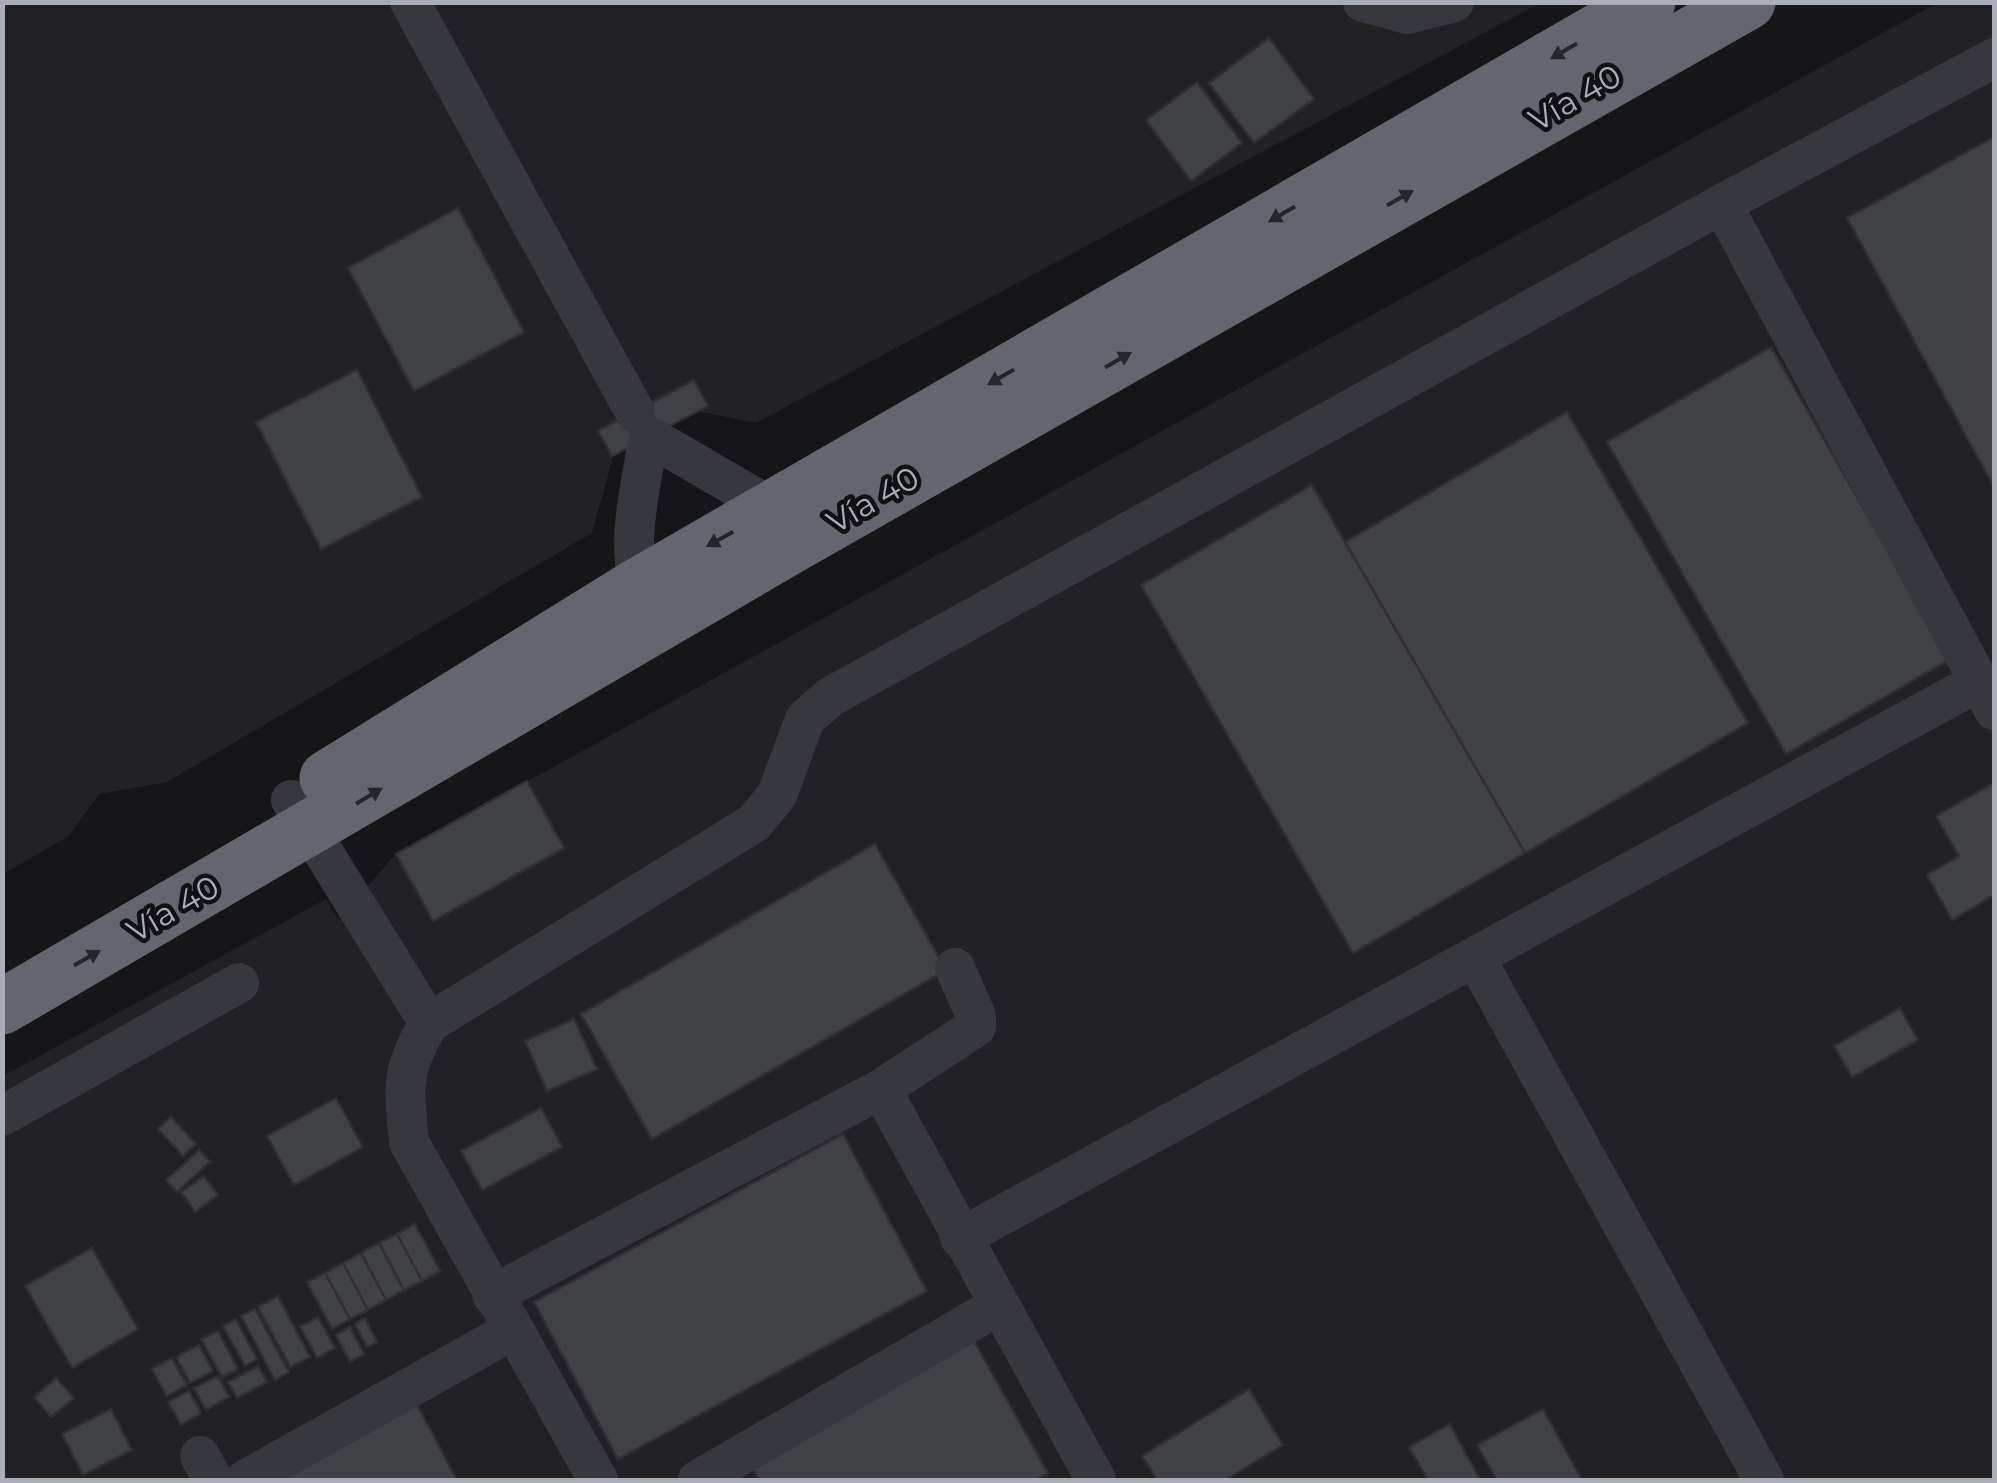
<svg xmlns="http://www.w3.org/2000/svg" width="1997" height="1483" font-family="Montserrat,sans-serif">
<rect width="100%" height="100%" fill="#161618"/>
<!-- built -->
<path fill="#222225" d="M 3,3 L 1540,3 L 756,423 L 696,411 L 614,454 L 592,533 L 167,782 L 99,794 L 69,836 L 3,874 Z
M 1937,3 L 1994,3 L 1994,1480 L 3,1480 L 3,1076 L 326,899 L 338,919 L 396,854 Z"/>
<!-- building -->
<path fill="#404145" stroke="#303034" stroke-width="2.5" d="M 1269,38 L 1314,99 L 1254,143 L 1209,83 Z
M 1197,82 L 1242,143 L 1191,181 L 1146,120 Z
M 1994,137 L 1994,487 L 1847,218 Z
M 458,208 L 524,332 L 414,391 L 348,268 Z
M 1771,347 L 1950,659 L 1786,754 L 1607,442 Z
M 357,370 L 422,497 L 321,549 L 256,422 Z
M 694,380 L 708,406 L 612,456 L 598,431 Z
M 1567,412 L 1748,723 L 1525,853 L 1345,542 Z
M 1312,485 L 1525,853 L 1353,953 L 1141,585 Z
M 527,781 L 564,848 L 433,921 L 396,854 Z
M 1994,783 L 1994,895 L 1952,920 L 1927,875 L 1959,856 L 1936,816 Z
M 875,844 L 946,970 L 652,1139 L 581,1014 Z
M 1900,1008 L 1918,1040 L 1852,1077 L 1834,1046 Z
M 574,1019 L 597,1069 L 547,1091 L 525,1041 Z
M 336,1098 L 363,1147 L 294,1185 L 267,1136 Z
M 541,1108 L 562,1147 L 482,1190 L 461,1151 Z
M 171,1117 L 196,1144 L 183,1156 L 158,1129 Z
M 843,1134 L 927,1291 L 618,1459 L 534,1302 Z
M 199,1150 L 210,1162 L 177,1192 L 166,1180 Z
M 204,1176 L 218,1195 L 195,1212 L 181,1192 Z
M 415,1224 L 440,1271 L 422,1281 L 397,1234 Z
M 397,1234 L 422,1281 L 404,1290 L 379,1243 Z
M 379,1243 L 404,1290 L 386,1300 L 361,1253 Z
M 92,1248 L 138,1329 L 72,1368 L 25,1286 Z
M 361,1253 L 386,1300 L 368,1310 L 343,1263 Z
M 343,1263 L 368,1310 L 350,1319 L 325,1273 Z
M 325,1273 L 350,1319 L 332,1329 L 307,1282 Z
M 278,1296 L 310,1357 L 290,1367 L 258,1307 Z
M 255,1309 L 289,1372 L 275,1380 L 241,1316 Z
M 318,1317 L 335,1348 L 317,1358 L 300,1327 Z
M 365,1318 L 377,1342 L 367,1347 L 355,1324 Z
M 236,1319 L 257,1359 L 245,1366 L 223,1326 Z
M 350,1327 L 364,1354 L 350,1362 L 336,1335 Z
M 218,1331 L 238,1369 L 222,1377 L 201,1339 Z
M 974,1341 L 1048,1473 L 1035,1480 L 759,1480 L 751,1465 Z
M 199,1345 L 213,1371 L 190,1383 L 176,1357 Z
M 172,1358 L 187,1385 L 167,1396 L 152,1369 Z
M 258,1366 L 267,1382 L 237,1398 L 228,1382 Z
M 218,1376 L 229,1397 L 206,1410 L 194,1388 Z
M 56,1378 L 74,1398 L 51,1417 L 34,1397 Z
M 1249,1389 L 1283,1445 L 1225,1480 L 1157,1480 L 1142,1456 Z
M 189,1391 L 201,1413 L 181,1425 L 168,1402 Z
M 412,1395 L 457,1480 L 257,1480 Z
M 111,1409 L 132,1450 L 83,1475 L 62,1434 Z
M 1543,1409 L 1582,1480 L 1497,1480 L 1477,1445 Z
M 1450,1424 L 1480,1480 L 1428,1480 L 1409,1447 Z"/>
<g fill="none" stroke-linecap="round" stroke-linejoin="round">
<!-- minor -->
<path stroke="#37383d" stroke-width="40" d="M 410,2 L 635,412
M 1363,2 L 1407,14 L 1454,2
M 1722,204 L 1994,710
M 647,604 C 621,556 641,487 649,436 L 774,509 L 784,527
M 291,800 L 429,1023
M 1476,959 L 1764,1480
M 881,1089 L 976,1027 L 976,1016 L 955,968
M 2,1116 L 239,983
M 960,1238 L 1978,682
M 492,1295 L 881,1089 L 1096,1480
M 200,1456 L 213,1480
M 245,1480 L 513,1330
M 598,1480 L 409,1142 C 404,1087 400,1072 429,1023 L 754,823 L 777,795 L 805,719 L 830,697 L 1722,204 L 1994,58
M 698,1480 L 998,1306"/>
<!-- highway -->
<path stroke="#63666e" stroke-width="55" d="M 327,778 L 637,586 L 1648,2
M 2,1007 L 795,544 L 1748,2"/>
</g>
<!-- one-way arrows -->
<defs><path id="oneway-solid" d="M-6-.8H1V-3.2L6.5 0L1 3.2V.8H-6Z" transform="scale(2.5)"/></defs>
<g fill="#26262a">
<use href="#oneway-solid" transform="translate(1564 51) rotate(150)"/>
<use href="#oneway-solid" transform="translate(1400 198) rotate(-30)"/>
<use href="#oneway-solid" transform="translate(1282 214) rotate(150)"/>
<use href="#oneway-solid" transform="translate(1118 360) rotate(-30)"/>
<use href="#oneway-solid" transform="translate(1001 377) rotate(150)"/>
<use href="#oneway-solid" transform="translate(720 539) rotate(151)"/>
<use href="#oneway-solid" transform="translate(369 796) rotate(-31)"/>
<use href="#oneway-solid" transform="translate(87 958) rotate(-30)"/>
</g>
<g text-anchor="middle" stroke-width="9" stroke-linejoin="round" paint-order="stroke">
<!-- street labels -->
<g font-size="32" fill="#a8adb8" stroke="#111113">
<text transform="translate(1575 98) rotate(-30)" y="11">Vía 40</text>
<text transform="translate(873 500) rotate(-30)" y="11">Vía 40</text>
<text transform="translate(173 909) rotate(-30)" y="11">Vía 40</text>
</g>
</g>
<!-- border -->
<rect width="1997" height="1483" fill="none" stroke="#a8adb8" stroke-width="10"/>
</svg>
